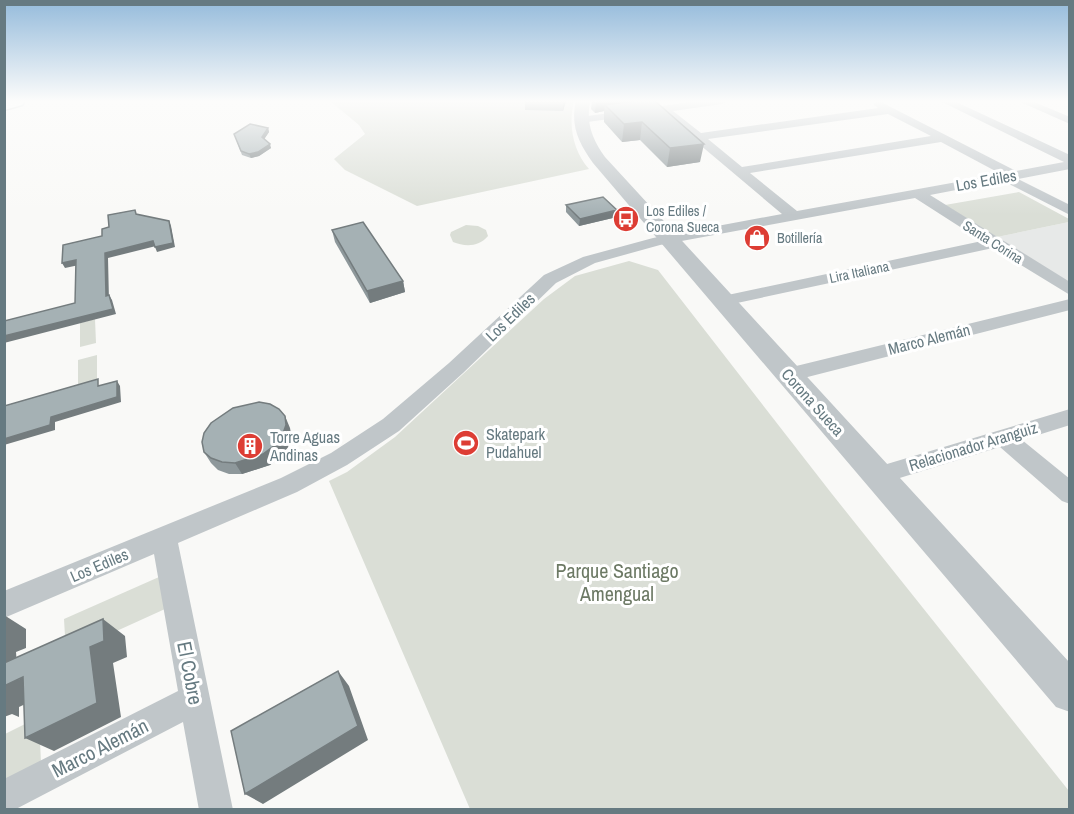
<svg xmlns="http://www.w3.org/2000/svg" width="1074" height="814" font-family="'Archivo Narrow',sans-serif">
<rect width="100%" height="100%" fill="#f9f9f7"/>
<!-- built -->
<path fill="#e7e9e8" d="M 1069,222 L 1069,282 L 997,237 Z"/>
<!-- green -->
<path fill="#daded6" d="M 330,101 L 574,101 C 568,125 573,151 589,169 L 417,206 L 345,170 L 334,159 L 365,134 L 359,125 Z
M 1019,192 L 1069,219 L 1069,222 L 997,237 L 945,205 Z
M 466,225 L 478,226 L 486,230 L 488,236 C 479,247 465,247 453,242 L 450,235 L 451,232 Z
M 629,261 L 658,270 L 832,494 L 1069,791 L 1069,809 L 470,809 L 329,481 L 347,472 L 395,437 L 544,299 L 575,276 Z
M 95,319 L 96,343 L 80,347 L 80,323 Z
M 97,355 L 97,384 L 78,389 L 78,360 Z
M 159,577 L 165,609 L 66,654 L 64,619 Z
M 39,717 L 41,763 L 5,782 L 5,734 Z"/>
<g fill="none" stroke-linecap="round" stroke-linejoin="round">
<!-- primary casing -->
<g stroke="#b4babd" stroke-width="3">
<path id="primary" d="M 4,101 L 25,101 L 22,105 L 4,110 Z"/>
</g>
<!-- minor -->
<path fill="#c0c6c9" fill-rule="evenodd" d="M 698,101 L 727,101 L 722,104 L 673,111 L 701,133 L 878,108 L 873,104 L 879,101 L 1016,171 L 1064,162 L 940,101 L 954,101 L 1070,155 L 1070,169 L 1018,179 L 1070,205 L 1070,215 L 1003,181 L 930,195 L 1070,282 L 1070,295 L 993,248 L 723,306 L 717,305 L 714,301 L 717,297 L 723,296 L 982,241 L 915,198 L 660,245 L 595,263 L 556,283 L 463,373 L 399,431 L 347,465 L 297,492 L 178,543 L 233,810 L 199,810 L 183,722 L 16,809 L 4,810 L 4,779 L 178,691 L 154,554 L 4,618 L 4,591 L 281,478 L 331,453 L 383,419 L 449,363 L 544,275 L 583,257 L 653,238 L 782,214 L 661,112 L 580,123 L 574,120 L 580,117 ZM 888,114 L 931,136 L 742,167 L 708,139 ZM 941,142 L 1001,174 L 797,211 L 750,173 Z
M 1018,101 L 1032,101 L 1070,117 L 1070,124 Z
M 1070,299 L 1070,310 L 788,382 L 781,380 L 778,375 L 781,370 L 788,368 Z
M 1070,409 L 1070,425 L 1022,440 L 1070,479 L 1070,504 L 1062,501 L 1000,447 L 877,485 L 869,483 L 865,476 L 869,469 L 877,467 Z"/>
<!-- tertiary -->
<path fill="#c0c6c9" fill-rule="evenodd" d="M 576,101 L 590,101 C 586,123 592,139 605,157 L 1070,663 L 1070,712 L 1056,707 L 593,163 C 579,143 570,126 576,101 Z"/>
<!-- primary -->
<use href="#primary" fill="#fff" fill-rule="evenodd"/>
</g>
<!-- wall -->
<path fill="#8e989b" d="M 525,101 L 566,101 L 563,111 L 525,110 Z
M 592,101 L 655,101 L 700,162 L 667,167 L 640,140 L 622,142 L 604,122 L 604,111 L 595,113 L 591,109 Z
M 268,128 L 269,132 L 264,139 L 271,148 L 259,156 L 251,158 L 242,155 L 234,134 Z
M 566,205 L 617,217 L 579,226 L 566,212 Z
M 332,230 L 403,281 L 405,292 L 370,303 L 335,242 Z
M 290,428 L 291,437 L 288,447 L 280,457 L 270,465 L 242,474 L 229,474 L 218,470 L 211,463 L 204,452 Z"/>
<!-- shaded-wall -->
<path fill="#747c7e" d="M 563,101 L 566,101 L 563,111 Z
M 596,101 L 641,101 L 605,105 L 604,111 L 595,113 Z
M 642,122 L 640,140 L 622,142 L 624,124 Z
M 268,128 L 269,132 L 263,141 L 262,137 Z
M 270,144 L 271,148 L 259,156 L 251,158 L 249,154 Z
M 704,144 L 700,162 L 667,167 L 670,148 Z
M 617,210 L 617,217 L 579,226 L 580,219 Z
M 169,221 L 171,226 L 175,247 L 157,252 L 155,247 Z
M 153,241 L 156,246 L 108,258 L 109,301 L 106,296 L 105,253 Z
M 76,260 L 79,265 L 65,268 L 62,263 Z
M 403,281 L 405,292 L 370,303 L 367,291 Z
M 109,295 L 112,300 L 116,314 L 4,343 L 4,336 Z
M 117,381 L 120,386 L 121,402 L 55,422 L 55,430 L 4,445 L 4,439 L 51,417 Z
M 285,416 L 290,428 L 291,437 L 288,447 L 280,457 L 270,465 L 242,474 L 235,463 Z
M 4,615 L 26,629 L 26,648 L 16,652 L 18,680 L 23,677 L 51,692 L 19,707 L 19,717 L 12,714 L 4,717 Z
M 103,619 L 125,636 L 127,657 L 113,663 L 121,717 L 54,751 L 25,738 Z
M 338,671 L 349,686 L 368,740 L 263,804 L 245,794 Z"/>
<!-- building -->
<path fill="#a5b1b4" stroke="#747c7e" stroke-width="1.5" d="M 634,101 L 655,101 L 704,144 L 670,148 L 642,122 L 624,124 L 605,105 Z
M 250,124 L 268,128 L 262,137 L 270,144 L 258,152 L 249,154 L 241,151 L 234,134 Z
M 603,197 L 617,210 L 580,219 L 566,205 Z
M 135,210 L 136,214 L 169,221 L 173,243 L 155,247 L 153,241 L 105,253 L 106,296 L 109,295 L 113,309 L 4,336 L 4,321 L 75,303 L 76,260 L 62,263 L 63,245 L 102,236 L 102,229 L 109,227 L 108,215 Z
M 363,222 L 403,281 L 367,291 L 332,230 Z
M 98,379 L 98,386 L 117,381 L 117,397 L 51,417 L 50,425 L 4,439 L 4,406 Z
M 259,402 L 270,404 L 279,409 L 285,416 L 286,425 L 282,436 L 275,445 L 263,454 L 235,463 L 222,462 L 211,458 L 204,452 L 202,442 L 204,433 L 211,423 L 233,408 Z
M 103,619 L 104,641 L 90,647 L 97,703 L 25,738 L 23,677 L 4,686 L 4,663 Z
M 338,671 L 358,726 L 245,794 L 231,731 Z"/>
<!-- sky -->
<linearGradient id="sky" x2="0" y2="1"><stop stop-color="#95bbdb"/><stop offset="0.47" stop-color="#fcfcfb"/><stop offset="1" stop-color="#fcfcfb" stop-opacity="0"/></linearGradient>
<rect width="1074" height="215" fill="url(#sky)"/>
<!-- icons -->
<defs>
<g id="bus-disc" transform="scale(1.35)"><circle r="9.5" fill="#dd3d34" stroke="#fff"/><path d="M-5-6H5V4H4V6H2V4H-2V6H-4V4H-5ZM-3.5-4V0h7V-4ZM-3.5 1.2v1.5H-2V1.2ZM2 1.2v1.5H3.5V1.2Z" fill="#fff"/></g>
<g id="shop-disc" transform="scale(1.35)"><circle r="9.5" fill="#dd3d34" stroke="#fff"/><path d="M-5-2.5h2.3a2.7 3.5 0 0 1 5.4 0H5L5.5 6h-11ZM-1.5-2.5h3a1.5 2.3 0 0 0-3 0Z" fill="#fff"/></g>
<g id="stadium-disc" transform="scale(1.35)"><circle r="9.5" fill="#dd3d34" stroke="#fff"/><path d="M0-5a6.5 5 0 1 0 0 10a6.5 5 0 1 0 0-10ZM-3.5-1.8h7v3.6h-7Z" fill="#fff"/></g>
<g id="building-disc" transform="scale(1.35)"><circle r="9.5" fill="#dd3d34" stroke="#fff"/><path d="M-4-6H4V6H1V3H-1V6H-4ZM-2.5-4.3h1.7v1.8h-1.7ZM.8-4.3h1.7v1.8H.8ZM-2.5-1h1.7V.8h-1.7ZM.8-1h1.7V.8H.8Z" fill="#fff"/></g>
</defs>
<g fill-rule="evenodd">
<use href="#bus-disc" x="626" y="219"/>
<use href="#shop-disc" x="757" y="238"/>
<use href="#stadium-disc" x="466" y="443"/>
<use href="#building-disc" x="250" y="446"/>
</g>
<g text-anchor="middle" stroke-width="6" stroke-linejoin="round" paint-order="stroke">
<!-- far-poi labels -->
<g font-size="14" fill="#667a81" stroke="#fff" text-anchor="start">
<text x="646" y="216">Los Ediles /<tspan x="646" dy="16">Corona Sueca</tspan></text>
<text x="777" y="243">Botillería</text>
</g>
<!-- far-street labels -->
<g font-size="14" fill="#667a81" stroke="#fff">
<text transform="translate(993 242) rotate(32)" y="5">Santa Corina</text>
<text transform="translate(859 272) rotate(-12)" y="5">Lira Italiana</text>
</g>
<!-- street labels -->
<g font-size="16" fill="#667a81" stroke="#fff">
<text transform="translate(986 180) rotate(-10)" y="6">Los Ediles</text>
<text transform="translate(510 317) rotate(-44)" y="6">Los Ediles</text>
<text transform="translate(929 339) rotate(-14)" y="6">Marco Alemán</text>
<text transform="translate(813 402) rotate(48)" y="6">Corona Sueca</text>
<text transform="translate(973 446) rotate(-17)" y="6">Relacionador Aranguiz</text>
<text transform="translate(99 565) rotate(-23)" y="6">Los Ediles</text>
</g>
<!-- poi labels -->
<g font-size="16" fill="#667a81" stroke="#fff" text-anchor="start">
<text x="486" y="440">Skatepark<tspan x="486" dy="18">Pudahuel</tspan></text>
<text x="270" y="443">Torre Aguas<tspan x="270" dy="18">Andinas</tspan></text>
</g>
<!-- near-park labels -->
<g font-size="20" fill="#6c7964" stroke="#fff">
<text x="617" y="578">Parque Santiago<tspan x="617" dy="23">Amengual</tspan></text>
</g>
<!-- near-street labels -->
<g font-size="20" fill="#667a81" stroke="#fff">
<text transform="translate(190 673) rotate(79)" y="7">El Cobre</text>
<text transform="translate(100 748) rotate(-27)" y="7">Marco Alemán</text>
</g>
</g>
<!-- border -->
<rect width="1074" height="814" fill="none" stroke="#667a81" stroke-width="12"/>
</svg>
